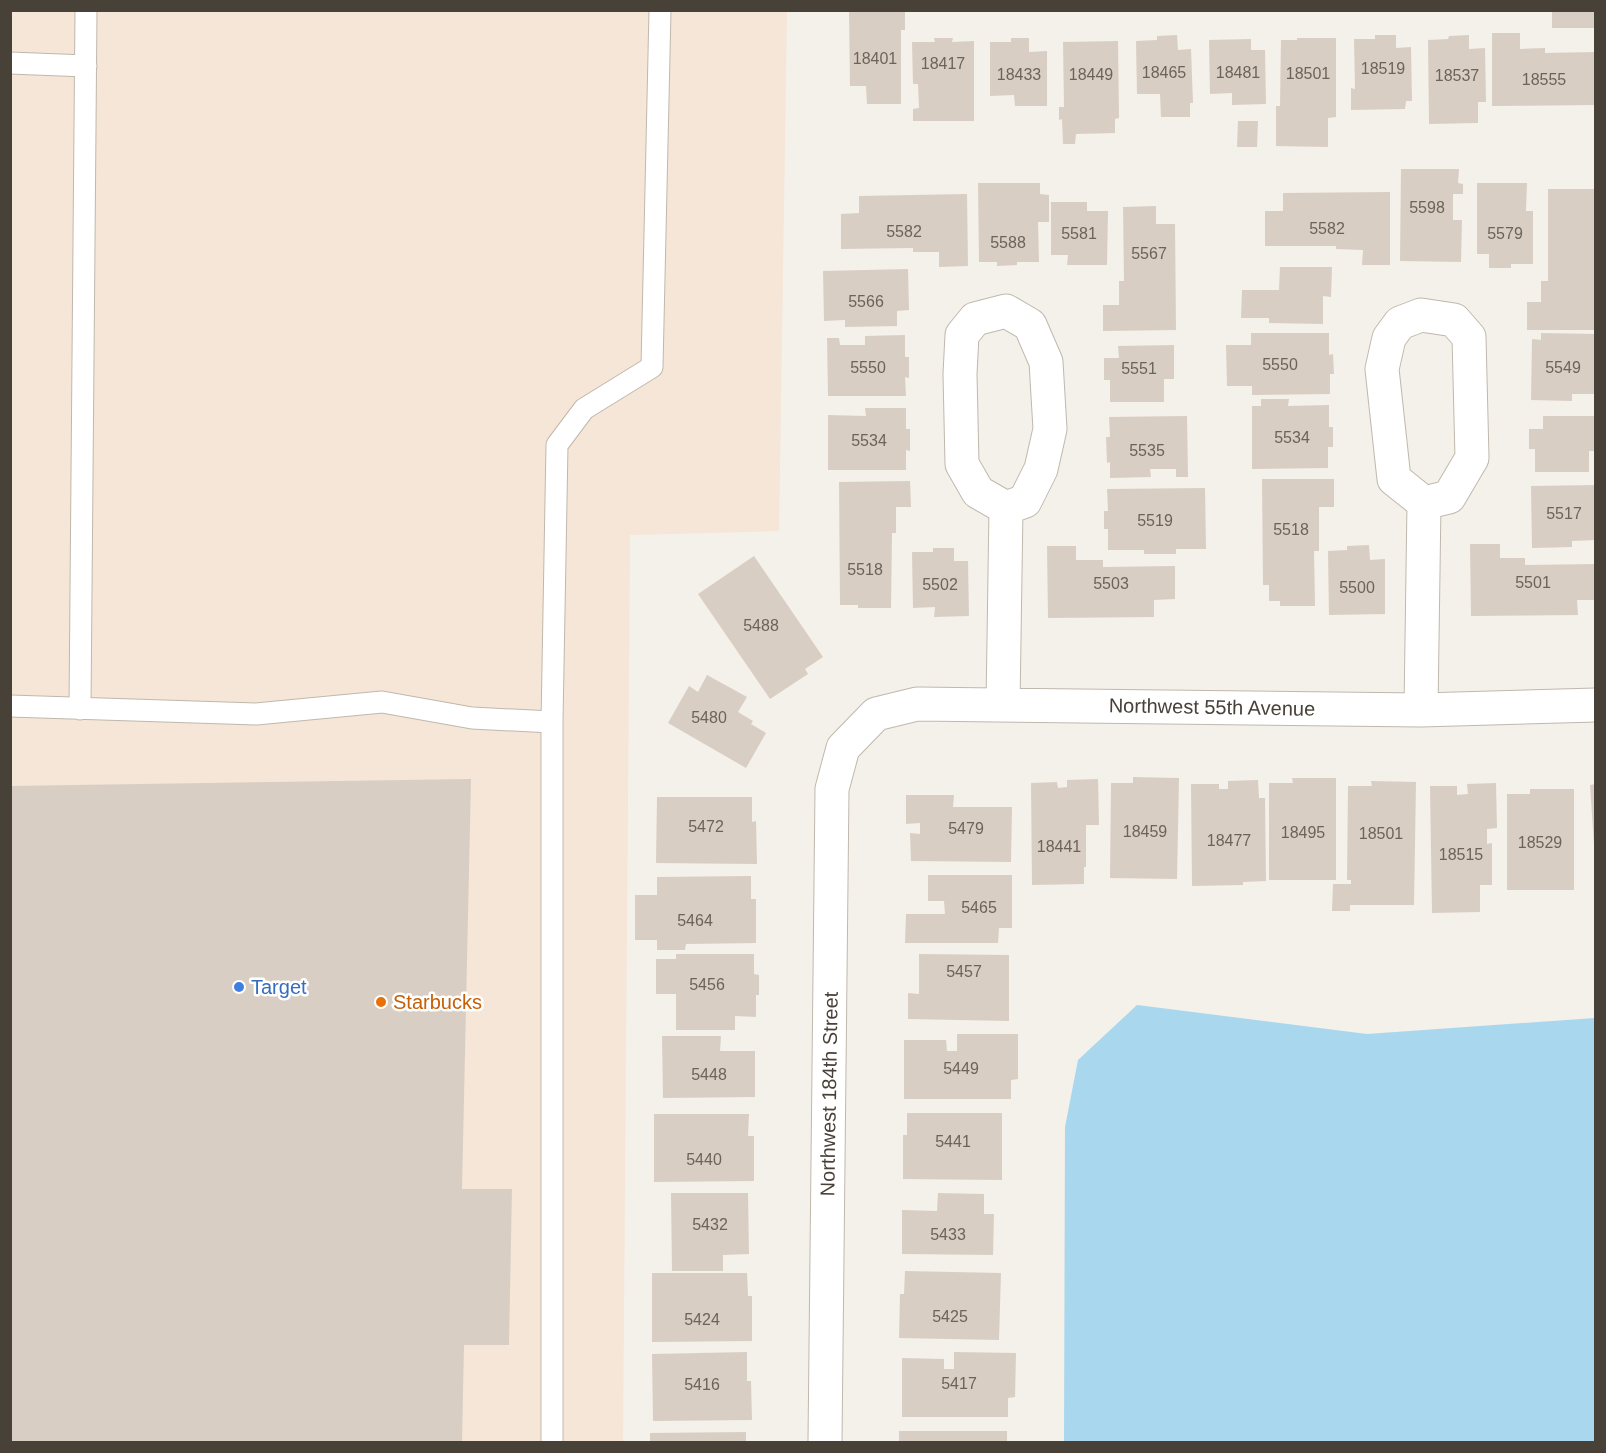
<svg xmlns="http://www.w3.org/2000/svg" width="1606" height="1453" font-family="Helvetica,sans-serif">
<rect width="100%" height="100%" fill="#f4f0ea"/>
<!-- commercial -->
<path fill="#f5e6d7" d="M 10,11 L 787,11 L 779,531 L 630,535 L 623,1442 L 11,1442 Z"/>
<!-- water -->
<path fill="#a9d7ee" d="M 1137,1005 L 1367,1034 L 1595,1018 L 1595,1442 L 1064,1442 L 1065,1127 L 1078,1060 Z"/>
<!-- building -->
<path fill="#d9cec3" d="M 849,10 L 905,10 L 905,30 L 901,30 L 901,104 L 867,104 L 866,86 L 850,86 Z
M 1552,10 L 1596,10 L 1596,28 L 1552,28 Z
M 1492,33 L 1520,33 L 1520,49 L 1545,48 L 1545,53 L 1596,52 L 1596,105 L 1492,106 Z
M 1177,35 L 1178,50 L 1191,49 L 1193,103 L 1190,103 L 1190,117 L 1161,117 L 1160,94 L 1137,94 L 1136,41 L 1157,40 L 1157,36 Z
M 1375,35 L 1396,35 L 1396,48 L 1411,47 L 1412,101 L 1406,101 L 1405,109 L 1351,110 L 1351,88 L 1355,89 L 1354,39 L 1375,39 Z
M 1469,35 L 1469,49 L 1485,48 L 1486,102 L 1478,102 L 1478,123 L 1429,124 L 1428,40 L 1448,39 L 1449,36 Z
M 934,38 L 953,38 L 952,42 L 974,41 L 974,121 L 913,121 L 913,109 L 919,108 L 918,84 L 913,84 L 912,42 L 935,42 Z
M 1011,38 L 1029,38 L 1029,52 L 1047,51 L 1047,106 L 1015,106 L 1014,95 L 990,96 L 990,42 L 1011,42 Z
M 1297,38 L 1336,38 L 1336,117 L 1328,118 L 1328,147 L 1276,146 L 1276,106 L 1280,106 L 1281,40 L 1297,40 Z
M 1251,39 L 1251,50 L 1265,50 L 1266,104 L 1232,105 L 1232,93 L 1210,94 L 1209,40 Z
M 1118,41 L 1119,118 L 1115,119 L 1115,133 L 1076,134 L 1075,144 L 1063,144 L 1062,119 L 1059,120 L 1059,107 L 1064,107 L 1063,42 Z
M 1238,121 L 1258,121 L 1257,147 L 1237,147 Z
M 1401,169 L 1459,169 L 1458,183 L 1463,184 L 1463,194 L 1453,194 L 1453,220 L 1462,220 L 1461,262 L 1400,261 Z
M 978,183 L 1040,183 L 1040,194 L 1049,195 L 1049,222 L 1038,222 L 1039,262 L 1017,262 L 1017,265 L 997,266 L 997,262 L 979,262 Z
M 1477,183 L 1527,183 L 1526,211 L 1533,211 L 1533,264 L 1511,264 L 1511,268 L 1489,268 L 1489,254 L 1477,254 Z
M 1548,189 L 1596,189 L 1596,330 L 1527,330 L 1527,302 L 1541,302 L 1541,281 L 1548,281 Z
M 1390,192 L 1390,265 L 1362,265 L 1363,250 L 1336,249 L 1336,246 L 1265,246 L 1265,211 L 1283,211 L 1283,193 Z
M 967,194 L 968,266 L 939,267 L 939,252 L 913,252 L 913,248 L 841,249 L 841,214 L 859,213 L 859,196 Z
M 1051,202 L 1087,202 L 1087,211 L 1108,211 L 1107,265 L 1067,265 L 1068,255 L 1051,255 Z
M 1156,206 L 1156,224 L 1175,224 L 1176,330 L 1103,331 L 1103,305 L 1119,305 L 1119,281 L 1124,281 L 1123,207 Z
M 1280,267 L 1332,267 L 1331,297 L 1323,296 L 1323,324 L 1269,323 L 1269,318 L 1241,318 L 1242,290 L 1279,290 Z
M 908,269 L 909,310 L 897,311 L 897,326 L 845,327 L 845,320 L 824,321 L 823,271 Z
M 1251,333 L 1329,333 L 1329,355 L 1333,354 L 1334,374 L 1330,374 L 1330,394 L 1252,395 L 1252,386 L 1227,386 L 1226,345 L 1251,345 Z
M 1541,333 L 1596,334 L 1596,394 L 1572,394 L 1572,401 L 1531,400 L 1532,339 L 1541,340 Z
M 905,335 L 905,357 L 909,357 L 909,378 L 905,377 L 906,396 L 828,396 L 827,338 L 839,338 L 840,345 L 865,345 L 865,336 Z
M 1174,345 L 1174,379 L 1164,379 L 1164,402 L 1110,402 L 1110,380 L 1104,380 L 1104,358 L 1119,358 L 1118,346 Z
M 1261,399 L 1289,399 L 1288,406 L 1329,405 L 1329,427 L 1333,427 L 1333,447 L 1328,447 L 1328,468 L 1252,469 L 1252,406 L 1261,406 Z
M 865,408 L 906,408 L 906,429 L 910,429 L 910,451 L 906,450 L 906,470 L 828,470 L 828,415 L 866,416 Z
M 1187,416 L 1188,477 L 1176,477 L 1176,469 L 1150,469 L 1151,477 L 1110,478 L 1110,462 L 1107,463 L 1106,437 L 1110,437 L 1109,417 Z
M 1543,416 L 1596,416 L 1596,451 L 1589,451 L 1589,472 L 1535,472 L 1535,449 L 1529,449 L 1529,429 L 1543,429 Z
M 1262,479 L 1334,479 L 1334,507 L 1319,507 L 1319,551 L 1314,551 L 1315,606 L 1280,606 L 1280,601 L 1269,601 L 1269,585 L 1263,585 Z
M 910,481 L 911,507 L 896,507 L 896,533 L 892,533 L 891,608 L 858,608 L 858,605 L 840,605 L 839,482 Z
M 1596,485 L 1596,540 L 1572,541 L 1572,547 L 1532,548 L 1531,486 Z
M 1205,488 L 1206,549 L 1176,549 L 1176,554 L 1144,554 L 1144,550 L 1108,550 L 1108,529 L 1104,529 L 1104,511 L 1108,511 L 1107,489 Z
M 1470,544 L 1500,544 L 1500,558 L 1525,558 L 1525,565 L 1596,564 L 1596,600 L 1577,600 L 1578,615 L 1471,616 Z
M 1369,545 L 1370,560 L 1385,559 L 1385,614 L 1329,615 L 1328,551 L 1347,550 L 1347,546 Z
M 1047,546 L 1076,546 L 1076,560 L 1103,560 L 1103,567 L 1175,566 L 1175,599 L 1154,600 L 1154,617 L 1048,618 Z
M 933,548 L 954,548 L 954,561 L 968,561 L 969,616 L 934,617 L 935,607 L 913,608 L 912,552 L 933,552 Z
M 754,556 L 823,657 L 805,669 L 808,674 L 770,699 L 698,594 Z
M 707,675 L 747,697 L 738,712 L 753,721 L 751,724 L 766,733 L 746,768 L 668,723 L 689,686 L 698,692 Z
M 1133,777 L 1179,778 L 1177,879 L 1110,878 L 1111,783 L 1133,783 Z
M 1292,778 L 1336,778 L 1336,880 L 1269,880 L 1269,783 L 1293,783 Z
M 471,779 L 462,1189 L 512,1189 L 509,1345 L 464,1345 L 462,1442 L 10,1442 L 10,786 Z
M 1098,779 L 1099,825 L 1086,825 L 1086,867 L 1084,867 L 1084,884 L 1032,885 L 1031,783 L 1057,782 L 1058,788 L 1067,787 L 1067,780 Z
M 1258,780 L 1259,798 L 1265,798 L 1266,881 L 1243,882 L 1243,885 L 1192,886 L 1191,784 L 1219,784 L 1219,789 L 1228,789 L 1228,781 Z
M 1371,781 L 1416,782 L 1414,905 L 1350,905 L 1350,911 L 1332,911 L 1333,884 L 1351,884 L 1351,880 L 1347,880 L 1348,786 L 1372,786 Z
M 1496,783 L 1497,828 L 1487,829 L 1487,844 L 1492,843 L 1492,885 L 1480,885 L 1480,912 L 1432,913 L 1430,786 L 1457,786 L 1457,795 L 1468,794 L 1467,784 Z
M 1596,784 L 1596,845 L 1594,845 L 1590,785 Z
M 1530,789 L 1574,789 L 1574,890 L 1507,890 L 1507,794 L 1530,794 Z
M 906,795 L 954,795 L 953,807 L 1012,807 L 1011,862 L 911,861 L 910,833 L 920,834 L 920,823 L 906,824 Z
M 657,797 L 752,797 L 752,822 L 756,821 L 757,864 L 656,863 Z
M 928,875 L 1012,875 L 1012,928 L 999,928 L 998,943 L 905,943 L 906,914 L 945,914 L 944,901 L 928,901 Z
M 751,876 L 751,899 L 756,899 L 756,943 L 686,944 L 685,950 L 657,950 L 657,940 L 635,940 L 635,895 L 657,895 L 657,877 Z
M 676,954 L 754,954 L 754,974 L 759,975 L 759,995 L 756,995 L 756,1017 L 735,1016 L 735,1030 L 676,1030 L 676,994 L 656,994 L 656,959 L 676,959 Z
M 919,954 L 1009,955 L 1009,1021 L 908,1019 L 908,993 L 919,994 Z
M 957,1034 L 1018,1034 L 1018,1079 L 1011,1080 L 1011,1099 L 904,1099 L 904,1040 L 946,1040 L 947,1051 L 957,1051 Z
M 662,1036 L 721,1036 L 720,1051 L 755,1051 L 755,1097 L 663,1098 Z
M 907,1113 L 1002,1113 L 1002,1180 L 903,1179 L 903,1135 L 907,1135 Z
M 654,1114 L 749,1114 L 748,1136 L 754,1136 L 754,1181 L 654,1182 Z
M 671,1193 L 748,1193 L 749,1254 L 723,1255 L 723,1271 L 672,1271 Z
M 938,1193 L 984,1194 L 984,1214 L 994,1214 L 993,1255 L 902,1254 L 902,1210 L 937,1211 Z
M 905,1271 L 1001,1273 L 999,1340 L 899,1338 L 900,1294 L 904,1294 Z
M 652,1273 L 747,1273 L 748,1296 L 752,1296 L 752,1341 L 652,1342 Z
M 747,1352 L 747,1381 L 751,1381 L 752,1420 L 653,1421 L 652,1354 Z
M 954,1352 L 1016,1353 L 1015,1397 L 1008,1398 L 1008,1417 L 902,1417 L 902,1358 L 944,1359 L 944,1369 L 954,1369 Z
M 899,1431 L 1007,1431 L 1007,1442 L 899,1442 Z
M 746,1432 L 746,1442 L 650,1442 L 650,1433 Z"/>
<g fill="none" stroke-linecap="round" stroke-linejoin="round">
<!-- service casing -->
<g stroke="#c0b8ad" stroke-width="23">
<path id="service" d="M 10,63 L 86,66
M 10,706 L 256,714 L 382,702 L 472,718 L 552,722
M 80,709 L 86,10
M 552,1442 L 552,722 L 557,445 L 584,409 L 652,367 L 660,10"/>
</g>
<!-- minor casing -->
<g stroke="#c0b8ad" stroke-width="35">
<path id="minor" d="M 1003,705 L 1006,508 L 1025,501 L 1041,469 L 1050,429 L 1046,362 L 1030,325 L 1006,311 L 975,319 L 962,335 L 960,374 L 962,464 L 978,492 L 1006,508
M 1421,710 L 1424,503 L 1449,497 L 1472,458 L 1469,337 L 1454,320 L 1421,315 L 1400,323 L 1389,338 L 1382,369 L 1394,479 L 1424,503
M 825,1442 L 832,789 L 843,748 L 876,714 L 917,704 L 1421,710 L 1596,705"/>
</g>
<!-- service -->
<use href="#service" stroke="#fff" stroke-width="21"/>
<!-- minor -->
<use href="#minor" stroke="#fff" stroke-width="33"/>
</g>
<!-- markers -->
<circle fill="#3f7fe0" stroke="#fff" stroke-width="2" cx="239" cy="987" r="6"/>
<circle fill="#e8710a" stroke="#fff" stroke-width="2" cx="381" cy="1002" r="6"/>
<g text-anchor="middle" stroke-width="5" stroke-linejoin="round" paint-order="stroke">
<!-- number labels -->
<g font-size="16" fill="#6c645b">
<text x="875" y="64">18401</text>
<text x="943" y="69">18417</text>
<text x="1383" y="74">18519</text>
<text x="1164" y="78">18465</text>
<text x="1238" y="78">18481</text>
<text x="1308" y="79">18501</text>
<text x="1019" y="80">18433</text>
<text x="1091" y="80">18449</text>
<text x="1457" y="81">18537</text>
<text x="1544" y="85">18555</text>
<text x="1427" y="213">5598</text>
<text x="1327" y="234">5582</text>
<text x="904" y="237">5582</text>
<text x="1079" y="239">5581</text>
<text x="1505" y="239">5579</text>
<text x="1008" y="248">5588</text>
<text x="1149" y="259">5567</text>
<text x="866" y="307">5566</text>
<text x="1280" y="370">5550</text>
<text x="868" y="373">5550</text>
<text x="1563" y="373">5549</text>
<text x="1139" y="374">5551</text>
<text x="1292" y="443">5534</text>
<text x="869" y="446">5534</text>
<text x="1147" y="456">5535</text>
<text x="1564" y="519">5517</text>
<text x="1155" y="526">5519</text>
<text x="1291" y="535">5518</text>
<text x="865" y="575">5518</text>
<text x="1533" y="588">5501</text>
<text x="1111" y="589">5503</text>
<text x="940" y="590">5502</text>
<text x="1357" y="593">5500</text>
<text x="761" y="631">5488</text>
<text x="709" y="723">5480</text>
<text x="706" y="832">5472</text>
<text x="966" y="834">5479</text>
<text x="1145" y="837">18459</text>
<text x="1303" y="838">18495</text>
<text x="1381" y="839">18501</text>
<text x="1229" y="846">18477</text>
<text x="1540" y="848">18529</text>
<text x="1059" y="852">18441</text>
<text x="1461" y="860">18515</text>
<text x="979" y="913">5465</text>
<text x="695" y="926">5464</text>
<text x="964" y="977">5457</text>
<text x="707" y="990">5456</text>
<text x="961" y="1074">5449</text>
<text x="709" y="1080">5448</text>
<text x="953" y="1147">5441</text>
<text x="704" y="1165">5440</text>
<text x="710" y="1230">5432</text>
<text x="948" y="1240">5433</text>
<text x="950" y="1322">5425</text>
<text x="702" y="1325">5424</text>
<text x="959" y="1389">5417</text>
<text x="702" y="1390">5416</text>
</g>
<!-- street labels -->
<g font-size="20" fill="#484138" stroke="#fff">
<text transform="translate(1212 707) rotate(1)" y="7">Northwest 55th Avenue</text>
<text transform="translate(829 1094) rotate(-89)" y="7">Northwest 184th Street</text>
</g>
<!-- shop labels -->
<g font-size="20" fill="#366cbe" stroke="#fff" text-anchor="start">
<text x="251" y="994">Target</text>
</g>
<!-- food labels -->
<g font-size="20" fill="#c56008" stroke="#fff" text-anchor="start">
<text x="393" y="1009">Starbucks</text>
</g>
</g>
<!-- border -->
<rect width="1606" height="1453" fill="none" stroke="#484138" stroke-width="24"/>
</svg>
